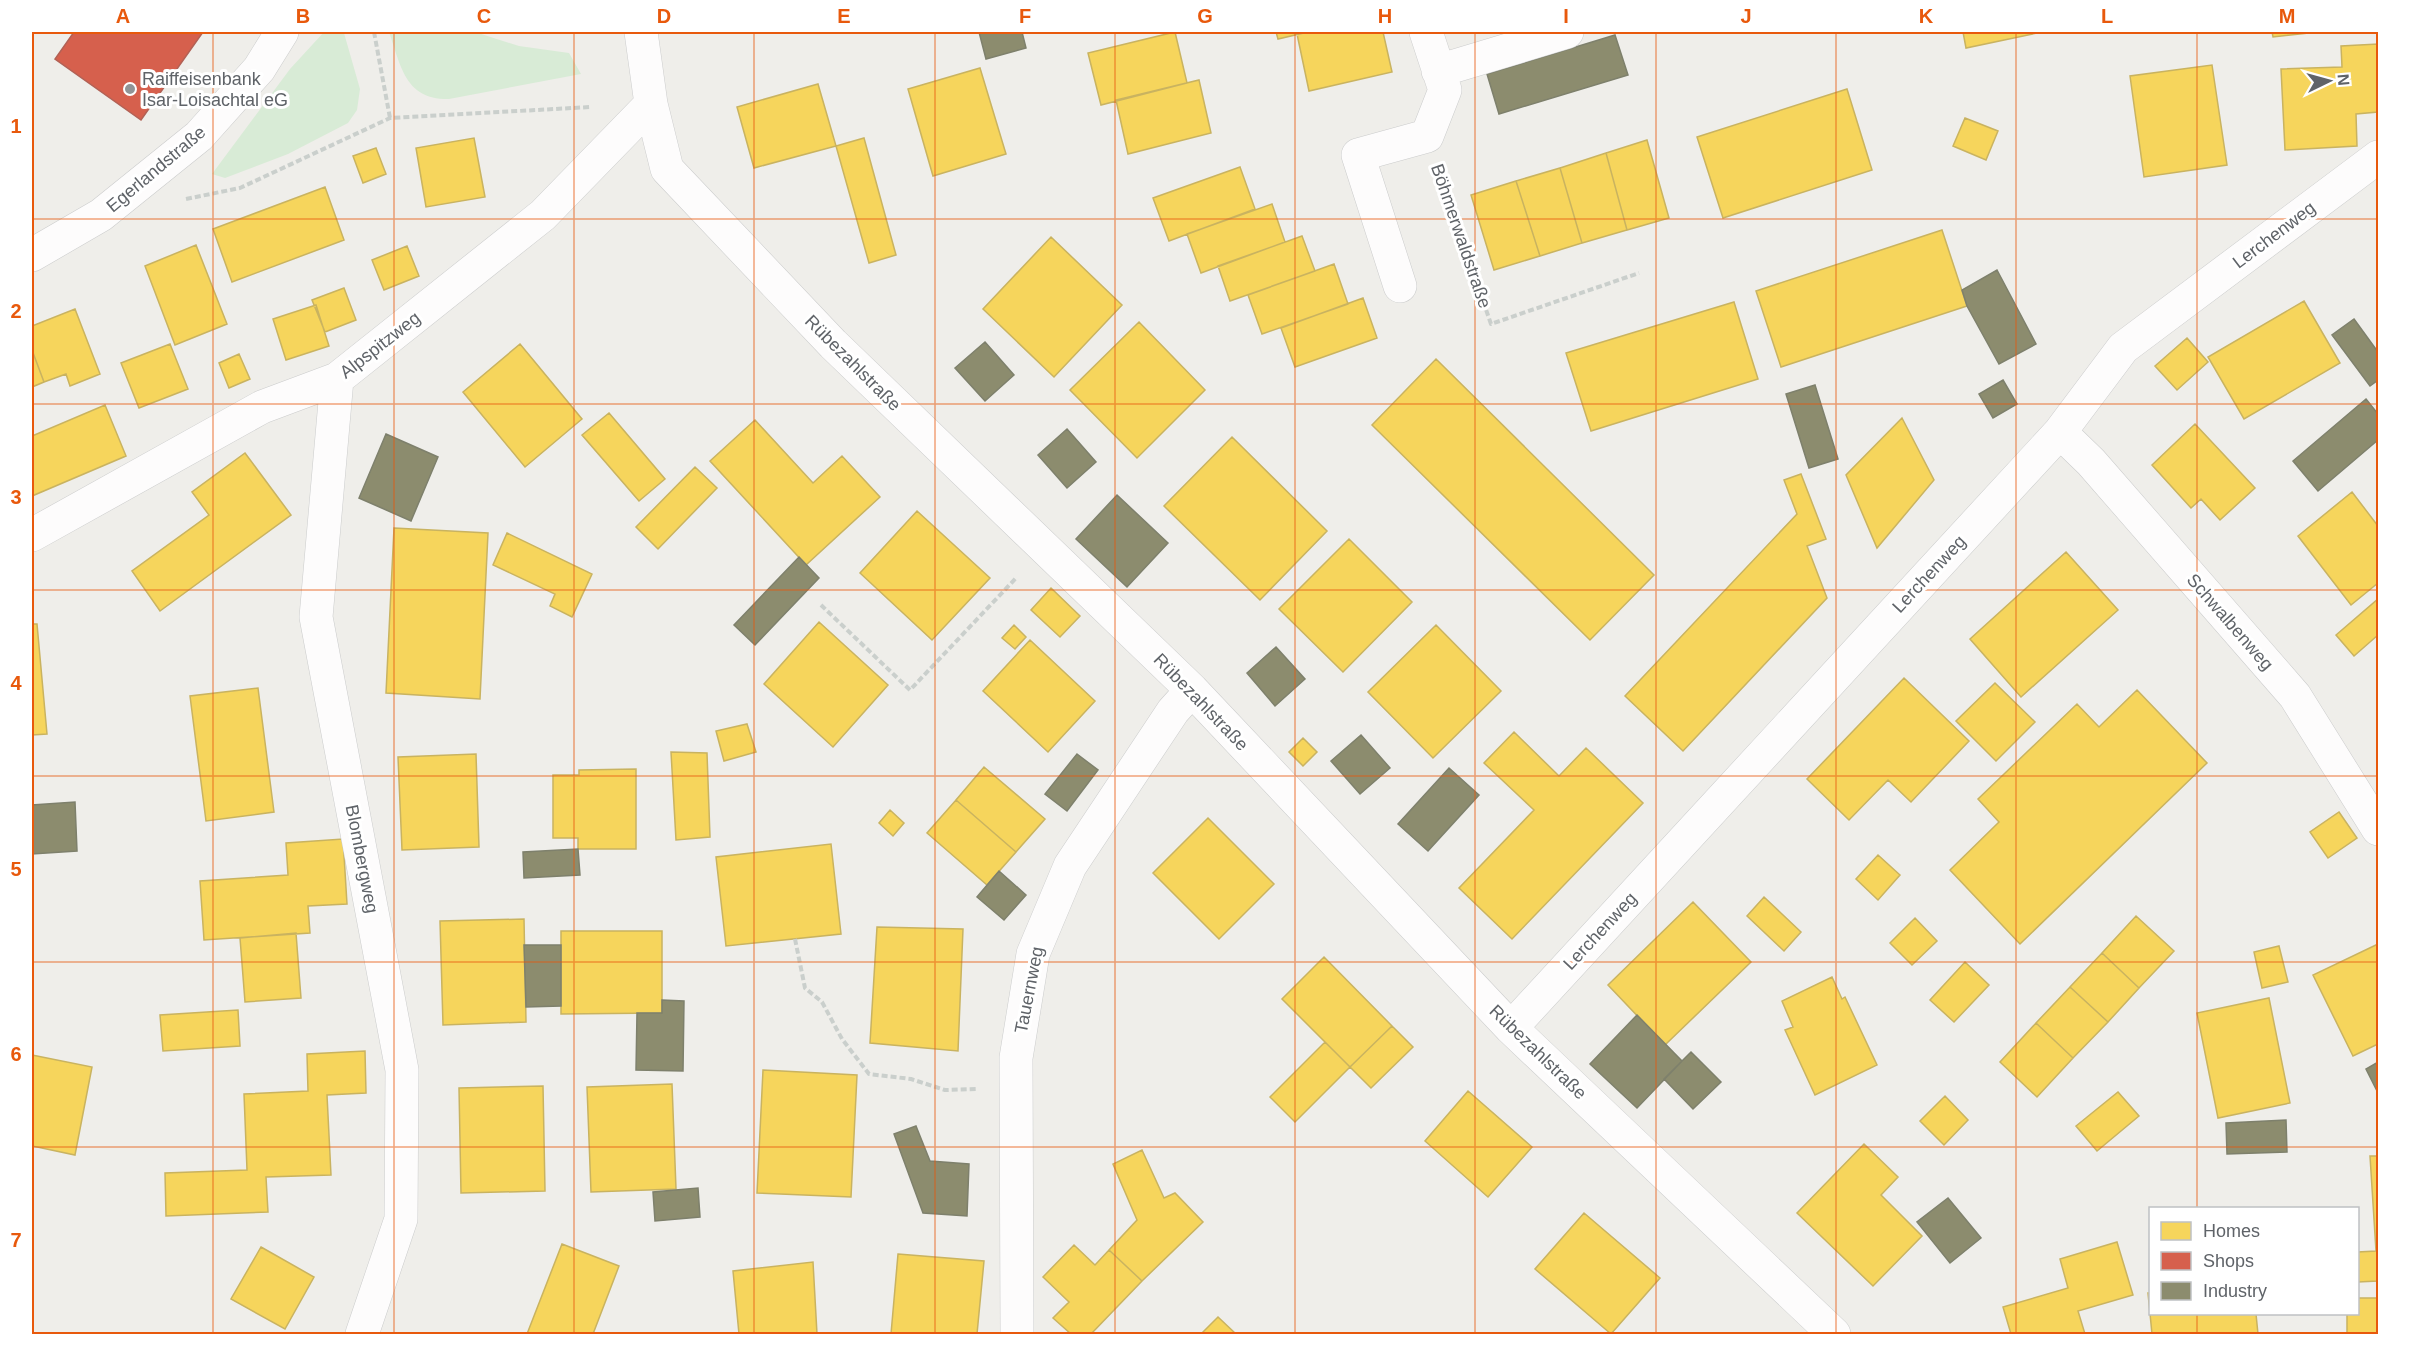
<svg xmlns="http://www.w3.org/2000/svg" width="2410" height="1366" font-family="Helvetica,sans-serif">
<rect width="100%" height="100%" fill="#efeeea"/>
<!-- green -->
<path fill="#d8ebd6" d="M 324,32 L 344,33 L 360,89 L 357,110 L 348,123 L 288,154 L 225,178 L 212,174 L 290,69 Z
M 389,32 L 475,32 L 519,46 L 569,53 L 581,74 L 449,99 C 405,100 401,66 389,32 Z"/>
<!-- homes -->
<path fill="#f6d55c" stroke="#c9b360" stroke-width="1.5" d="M 1175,32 L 1187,83 L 1101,105 L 1088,53 Z
M 1276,32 L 1308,32 L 1278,39 Z
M 1308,32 L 1383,32 L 1392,72 L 1309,91 L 1297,34 Z
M 1963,32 L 2042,32 L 1966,48 Z
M 2272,32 L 2318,32 L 2273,37 Z
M 2378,44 L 2378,112 L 2356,114 L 2357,146 L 2285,150 L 2281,69 L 2342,67 L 2341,46 Z
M 2212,65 L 2227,165 L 2144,177 L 2130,76 Z
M 980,68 L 1006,154 L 933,176 L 908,89 Z
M 1199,80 L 1211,133 L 1128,154 L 1116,100 Z
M 818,84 L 836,146 L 754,168 L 737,107 Z
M 1847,89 L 1872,170 L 1723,218 L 1697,137 Z
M 1965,118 L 1998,131 L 1986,160 L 1953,146 Z
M 474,138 L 485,197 L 426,207 L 416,148 Z
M 864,138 L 896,255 L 869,263 L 836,146 Z
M 1647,140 L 1669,218 L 1627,230 L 1606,153 Z
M 376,148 L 386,174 L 363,183 L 353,156 Z
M 1606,153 L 1627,230 L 1582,243 L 1560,168 Z
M 1240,167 L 1255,209 L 1169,241 L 1153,198 Z
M 1560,168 L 1582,243 L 1540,256 L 1516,181 Z
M 1516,181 L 1540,256 L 1494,270 L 1471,195 Z
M 325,187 L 344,240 L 232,282 L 213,229 Z
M 1272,204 L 1285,242 L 1201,273 L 1187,234 Z
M 1942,230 L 1967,306 L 1781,367 L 1756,291 Z
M 1302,236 L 1315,271 L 1230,301 L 1218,266 Z
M 1051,237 L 1122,305 L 1054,377 L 983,309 Z
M 196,245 L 227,324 L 175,345 L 145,266 Z
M 407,246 L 419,276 L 384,290 L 372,260 Z
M 1334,264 L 1348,304 L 1262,334 L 1248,295 Z
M 344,288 L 356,320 L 325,332 L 312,300 Z
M 1363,298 L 1377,338 L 1295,367 L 1281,328 Z
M 2304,301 L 2340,363 L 2244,419 L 2208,357 Z
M 1734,302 L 1758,379 L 1591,431 L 1566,353 Z
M 316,305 L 329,346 L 286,360 L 273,319 Z
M 75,309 L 100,374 L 70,386 L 66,374 L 44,382 L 32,350 L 32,326 Z
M 1139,322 L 1205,390 L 1137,458 L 1070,390 Z
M 2187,338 L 2208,362 L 2177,390 L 2155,366 Z
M 170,344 L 188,389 L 139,408 L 121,363 Z
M 520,344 L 582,419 L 525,467 L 463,392 Z
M 32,350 L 44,382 L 32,387 Z
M 239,354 L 250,379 L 229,388 L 219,363 Z
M 1436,359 L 1654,575 L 1590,640 L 1372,425 Z
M 105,405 L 126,456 L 32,496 L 32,436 Z
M 609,413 L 665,479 L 639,501 L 582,435 Z
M 1902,418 L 1934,480 L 1877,548 L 1846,475 Z
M 755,420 L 813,483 L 842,456 L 880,497 L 806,565 L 710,461 Z
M 2195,424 L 2255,488 L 2220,520 L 2201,499 L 2191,508 L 2152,465 Z
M 1232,437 L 1327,531 L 1260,600 L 1164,506 Z
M 245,453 L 291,515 L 160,611 L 132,571 L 209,515 L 192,492 Z
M 695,467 L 717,488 L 658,549 L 636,527 Z
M 1801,474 L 1826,539 L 1807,546 L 1827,598 L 1683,751 L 1625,696 L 1797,514 L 1784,480 Z
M 2352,492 L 2378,526 L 2378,583 L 2351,605 L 2298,536 Z
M 917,511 L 990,578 L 932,640 L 860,573 Z
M 394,528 L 488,533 L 480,699 L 386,693 Z
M 507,533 L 592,574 L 572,617 L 550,606 L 555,594 L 493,565 Z
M 1349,539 L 1412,602 L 1343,672 L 1279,609 Z
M 2066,552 L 2118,610 L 2021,697 L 1970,639 Z
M 1051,588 L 1080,616 L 1060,637 L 1031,610 Z
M 2378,599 L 2378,635 L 2354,656 L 2336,635 Z
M 819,622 L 888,685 L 833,747 L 764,684 Z
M 32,624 L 37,624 L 47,734 L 32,735 Z
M 1014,625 L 1026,637 L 1015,649 L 1002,638 Z
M 1436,625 L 1501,691 L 1433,758 L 1368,692 Z
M 1030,640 L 1095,701 L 1048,752 L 983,691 Z
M 1904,678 L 1969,741 L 1911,802 L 1888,780 L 1849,820 L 1807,779 Z
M 1995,683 L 2035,722 L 1996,761 L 1956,721 Z
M 258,688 L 274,812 L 206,821 L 190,696 Z
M 2137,690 L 2207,763 L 2020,944 L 1950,870 L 1999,822 L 1978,799 L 2077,704 L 2099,727 Z
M 747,724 L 756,752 L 724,761 L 716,731 Z
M 1514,732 L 1559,776 L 1586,748 L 1643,803 L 1512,939 L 1459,888 L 1534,810 L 1484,763 Z
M 1303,738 L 1317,752 L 1303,766 L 1289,752 Z
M 671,752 L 707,753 L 710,837 L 676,840 Z
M 476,754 L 479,847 L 402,850 L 398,757 Z
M 984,767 L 1045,819 L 1016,852 L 956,800 Z
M 636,769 L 636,849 L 578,849 L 578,838 L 553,838 L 553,775 L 579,775 L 579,770 Z
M 956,800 L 1016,852 L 987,885 L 927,833 Z
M 890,810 L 904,823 L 893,836 L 879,823 Z
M 2339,812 L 2357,838 L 2328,858 L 2310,832 Z
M 1208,818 L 1274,884 L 1219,939 L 1153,873 Z
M 343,839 L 347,904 L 308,906 L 310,933 L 204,940 L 200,881 L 288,875 L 286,843 Z
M 831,844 L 841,934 L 726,946 L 716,857 Z
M 1878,855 L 1900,875 L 1878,900 L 1856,879 Z
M 1764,897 L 1801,932 L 1784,951 L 1747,916 Z
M 1693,902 L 1751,962 L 1665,1045 L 1608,985 Z
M 2136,916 L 2174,951 L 2139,988 L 2102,953 Z
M 1915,918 L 1937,941 L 1912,965 L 1890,943 Z
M 524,919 L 526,1022 L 443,1025 L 440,921 Z
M 877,927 L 963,929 L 958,1051 L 870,1043 Z
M 561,931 L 662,931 L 662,1013 L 561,1014 Z
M 296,933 L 301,998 L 245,1002 L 240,938 Z
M 2378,944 L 2378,1044 L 2353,1056 L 2313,975 Z
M 2279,946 L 2288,982 L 2262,988 L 2254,952 Z
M 2102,953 L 2139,988 L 2108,1022 L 2070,987 Z
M 1324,957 L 1392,1026 L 1350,1067 L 1282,999 Z
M 1965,962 L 1989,985 L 1954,1022 L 1930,1000 Z
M 1832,977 L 1842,999 L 1845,997 L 1877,1065 L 1815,1095 L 1785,1030 L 1793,1027 L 1782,1001 Z
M 2070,987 L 2108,1022 L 2073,1058 L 2036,1023 Z
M 2269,998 L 2290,1103 L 2218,1118 L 2197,1013 Z
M 238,1010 L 240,1046 L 163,1051 L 160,1015 Z
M 2036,1023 L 2073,1058 L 2037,1097 L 2000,1062 Z
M 1392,1026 L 1413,1047 L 1371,1088 L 1350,1067 Z
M 1325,1042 L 1350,1067 L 1295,1122 L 1270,1097 Z
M 365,1051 L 366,1093 L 327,1095 L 331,1175 L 266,1177 L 268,1212 L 166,1216 L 165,1173 L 247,1170 L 244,1094 L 308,1091 L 307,1054 Z
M 32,1055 L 92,1067 L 75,1155 L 32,1146 Z
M 763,1070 L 857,1075 L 851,1197 L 757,1193 Z
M 672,1084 L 676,1189 L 591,1192 L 587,1087 Z
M 543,1086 L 545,1191 L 461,1193 L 459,1088 Z
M 1468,1091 L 1532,1147 L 1488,1197 L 1425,1141 Z
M 2118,1092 L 2139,1116 L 2097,1151 L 2076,1126 Z
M 1945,1096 L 1968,1120 L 1944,1145 L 1920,1121 Z
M 1864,1144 L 1898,1177 L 1881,1195 L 1922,1236 L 1873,1286 L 1797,1213 Z
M 1142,1150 L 1164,1198 L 1175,1193 L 1203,1222 L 1142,1281 L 1109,1250 L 1137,1220 L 1113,1164 Z
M 2370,1156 L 2378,1156 L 2378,1281 L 2358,1282 L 2358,1252 L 2376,1251 Z
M 1584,1213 L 1660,1278 L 1611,1334 L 1535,1269 Z
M 2117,1242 L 2133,1295 L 2078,1311 L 2085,1334 L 2011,1334 L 2003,1307 L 2068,1288 L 2060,1259 Z
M 562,1244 L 619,1266 L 593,1334 L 527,1334 Z
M 1074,1245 L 1095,1265 L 1109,1250 L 1142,1281 L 1091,1334 L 1071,1334 L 1053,1318 L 1069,1302 L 1043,1277 Z
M 261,1247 L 314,1277 L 285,1329 L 231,1299 Z
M 898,1254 L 984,1261 L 977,1334 L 891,1334 Z
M 813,1262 L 817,1334 L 739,1334 L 733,1271 Z
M 2148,1293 L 2150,1293 L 2150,1314 L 2256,1314 L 2258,1334 L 2152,1334 Z
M 2358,1298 L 2378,1298 L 2378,1334 L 2347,1334 L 2347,1314 L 2358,1314 Z
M 1218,1317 L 1236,1334 L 1201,1334 Z"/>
<!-- shops -->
<path fill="#d6604d" stroke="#b26155" stroke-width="1.5" d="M 74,32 L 203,32 L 141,120 L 55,59 Z"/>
<!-- industry -->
<path fill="#8c8c6e" stroke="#7e806c" stroke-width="1.5" d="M 979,32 L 1022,32 L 1026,48 L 986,59 Z
M 1615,35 L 1628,75 L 1499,114 L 1487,74 Z
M 1997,270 L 2036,344 L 1999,364 L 1967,306 L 1962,290 Z
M 2354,319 L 2378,352 L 2378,380 L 2370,386 L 2332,335 Z
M 985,342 L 1014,375 L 985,401 L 955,368 Z
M 2003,380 L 2017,404 L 1993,418 L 1979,394 Z
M 1815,385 L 1838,459 L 1809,468 L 1786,394 Z
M 2366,399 L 2378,414 L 2378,440 L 2318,491 L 2293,461 Z
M 1067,429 L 1096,462 L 1067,488 L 1038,455 Z
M 386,434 L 438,457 L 411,521 L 359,498 Z
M 1117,495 L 1168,543 L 1127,587 L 1076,539 Z
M 799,557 L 819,578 L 755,645 L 734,625 Z
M 1276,647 L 1305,679 L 1275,706 L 1247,673 Z
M 1361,735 L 1390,768 L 1360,794 L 1331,761 Z
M 1077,754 L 1098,770 L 1067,811 L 1045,794 Z
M 1449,768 L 1479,795 L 1428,851 L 1398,824 Z
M 75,802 L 77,851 L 32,854 L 32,805 Z
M 578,849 L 580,875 L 524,878 L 523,852 Z
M 999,871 L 1026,895 L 1004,920 L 977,897 Z
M 524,945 L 561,945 L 561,1006 L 526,1007 Z
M 662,1000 L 684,1001 L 683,1071 L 636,1070 L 637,1013 L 662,1013 Z
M 1637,1015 L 1682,1061 L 1637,1108 L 1590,1064 Z
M 1691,1052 L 1721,1082 L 1693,1109 L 1664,1079 Z
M 2378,1062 L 2378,1093 L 2366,1069 Z
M 2286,1120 L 2287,1152 L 2227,1154 L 2226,1123 Z
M 916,1126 L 930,1161 L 969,1164 L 967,1216 L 923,1213 L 894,1134 Z
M 698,1188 L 700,1217 L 655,1221 L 653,1192 Z
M 1948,1198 L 1981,1238 L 1950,1263 L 1917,1222 Z"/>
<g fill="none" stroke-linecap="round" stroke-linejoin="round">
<!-- minor casing -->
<g stroke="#cbcccc" stroke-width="34">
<path id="minor" d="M 641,32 L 651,104 L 667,169 L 833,344 L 1192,690 L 1511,1028 L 1834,1334
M 1438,71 L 1567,32
M 1400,286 L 1358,155 L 1427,136 L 1445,90 L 1426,32
M 337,379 L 316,617 L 402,1070 L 401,1219 L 362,1334
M 2060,432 L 2091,462 L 2295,696 L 2378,829
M 32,535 L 262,407 L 337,379 L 543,215 L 651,104
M 1511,1028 L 2060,432 L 2123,348 L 2378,157
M 1017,1334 L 1016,1058 L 1033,954 L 1070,866 L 1173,711 L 1192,690"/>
</g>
<!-- tertiary casing -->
<g stroke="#cbcccc" stroke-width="34">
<path id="tertiary" d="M 32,255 L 101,215 L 199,136 L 259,69 L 282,32"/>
</g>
<!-- path -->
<path stroke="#cacfcc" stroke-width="4" stroke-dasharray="6 3" stroke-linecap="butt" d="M 374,32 L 390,118
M 1439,174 L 1491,324 L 1639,273
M 186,199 L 240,188 L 390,118 L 591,107
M 821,605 L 910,690 L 1017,577
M 795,939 L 805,988 L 822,1002 L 842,1039 L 869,1074 L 911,1079 L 945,1090 L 977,1089"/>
<!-- minor -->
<use href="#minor" stroke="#fdfcfc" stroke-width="33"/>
<!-- tertiary -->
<use href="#tertiary" stroke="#fdfcfc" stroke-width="33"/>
</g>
<!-- grid -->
<path fill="none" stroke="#e8590c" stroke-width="1.5" stroke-opacity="0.55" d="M 213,32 L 213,1334M 394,32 L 394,1334M 574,32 L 574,1334M 754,32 L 754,1334M 935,32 L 935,1334M 1115,32 L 1115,1334M 1295,32 L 1295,1334M 1475,32 L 1475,1334M 1656,32 L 1656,1334M 1836,32 L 1836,1334M 2016,32 L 2016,1334M 2197,32 L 2197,1208M 32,219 L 2378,219M 32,404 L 2378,404M 32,590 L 2378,590M 32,776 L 2378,776M 32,962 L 2378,962M 32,1147 L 2378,1147M 2197,1314 L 2197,1334"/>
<!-- markers -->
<circle fill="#919496" stroke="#fff" stroke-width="2" cx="130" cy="89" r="6"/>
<g text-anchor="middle" stroke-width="6" stroke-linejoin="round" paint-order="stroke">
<!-- poi labels -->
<g font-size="18" fill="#5f6368" stroke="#fff" text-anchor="start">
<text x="142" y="85">Raiffeisenbank<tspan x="142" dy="21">Isar-Loisachtal eG</tspan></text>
</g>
<!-- street labels -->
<g font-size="18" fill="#5f6368" stroke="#fff">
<text transform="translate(156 169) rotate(-40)" y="6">Egerlandstraße</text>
<text transform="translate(2274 235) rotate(-37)" y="6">Lerchenweg</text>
<text transform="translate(1461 236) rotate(71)" y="6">Böhmerwaldstraße</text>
<text transform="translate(380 345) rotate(-38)" y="6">Alpspitzweg</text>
<text transform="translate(853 363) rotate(45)" y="6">Rübezahlstraße</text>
<text transform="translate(1929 574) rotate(-47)" y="6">Lerchenweg</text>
<text transform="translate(2230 622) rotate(49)" y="6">Schwalbenweg</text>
<text transform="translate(1201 702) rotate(46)" y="6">Rübezahlstraße</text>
<text transform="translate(362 859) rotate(79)" y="6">Blombergweg</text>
<text transform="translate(1600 931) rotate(-47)" y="6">Lerchenweg</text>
<text transform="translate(1029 990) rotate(-79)" y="6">Tauernweg</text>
<text transform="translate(1538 1052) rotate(44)" y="6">Rübezahlstraße</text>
</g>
</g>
<!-- border -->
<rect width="2410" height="1366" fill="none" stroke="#ffffff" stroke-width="66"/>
<!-- legend -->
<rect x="2149" y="1207" width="210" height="108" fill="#ffffff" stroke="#bfc1c3" stroke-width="1.5"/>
<rect x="2161" y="1222" width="30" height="18" fill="#f6d55c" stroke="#bfc1c3" stroke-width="1.5"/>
<text x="2203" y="1237" font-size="18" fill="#5f6368">Homes</text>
<rect x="2161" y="1252" width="30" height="18" fill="#d6604d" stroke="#bfc1c3" stroke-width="1.5"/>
<text x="2203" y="1267" font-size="18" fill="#5f6368">Shops</text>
<rect x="2161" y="1282" width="30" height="18" fill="#8c8c6e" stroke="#bfc1c3" stroke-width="1.5"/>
<text x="2203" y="1297" font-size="18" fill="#5f6368">Industry</text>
<!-- north arrow -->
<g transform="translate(2329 81) rotate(85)" stroke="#ffffff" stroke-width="4.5" paint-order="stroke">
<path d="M0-4.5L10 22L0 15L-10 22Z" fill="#5f6368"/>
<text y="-9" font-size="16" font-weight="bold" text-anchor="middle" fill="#5f6368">N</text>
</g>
<rect x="33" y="33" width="2344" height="1300" fill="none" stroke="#e8590c" stroke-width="2"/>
<g font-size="20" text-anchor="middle" font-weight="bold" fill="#e8590c">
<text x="123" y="23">A</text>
<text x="303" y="23">B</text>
<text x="484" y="23">C</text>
<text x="664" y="23">D</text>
<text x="844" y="23">E</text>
<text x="1025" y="23">F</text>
<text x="1205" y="23">G</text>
<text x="1385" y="23">H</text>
<text x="1566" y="23">I</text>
<text x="1746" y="23">J</text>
<text x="1926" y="23">K</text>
<text x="2107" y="23">L</text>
<text x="2287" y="23">M</text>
<text x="16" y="133">1</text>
<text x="16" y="318">2</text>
<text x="16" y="504">3</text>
<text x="16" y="690">4</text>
<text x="16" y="876">5</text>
<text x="16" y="1061">6</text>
<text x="16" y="1247">7</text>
</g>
</svg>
